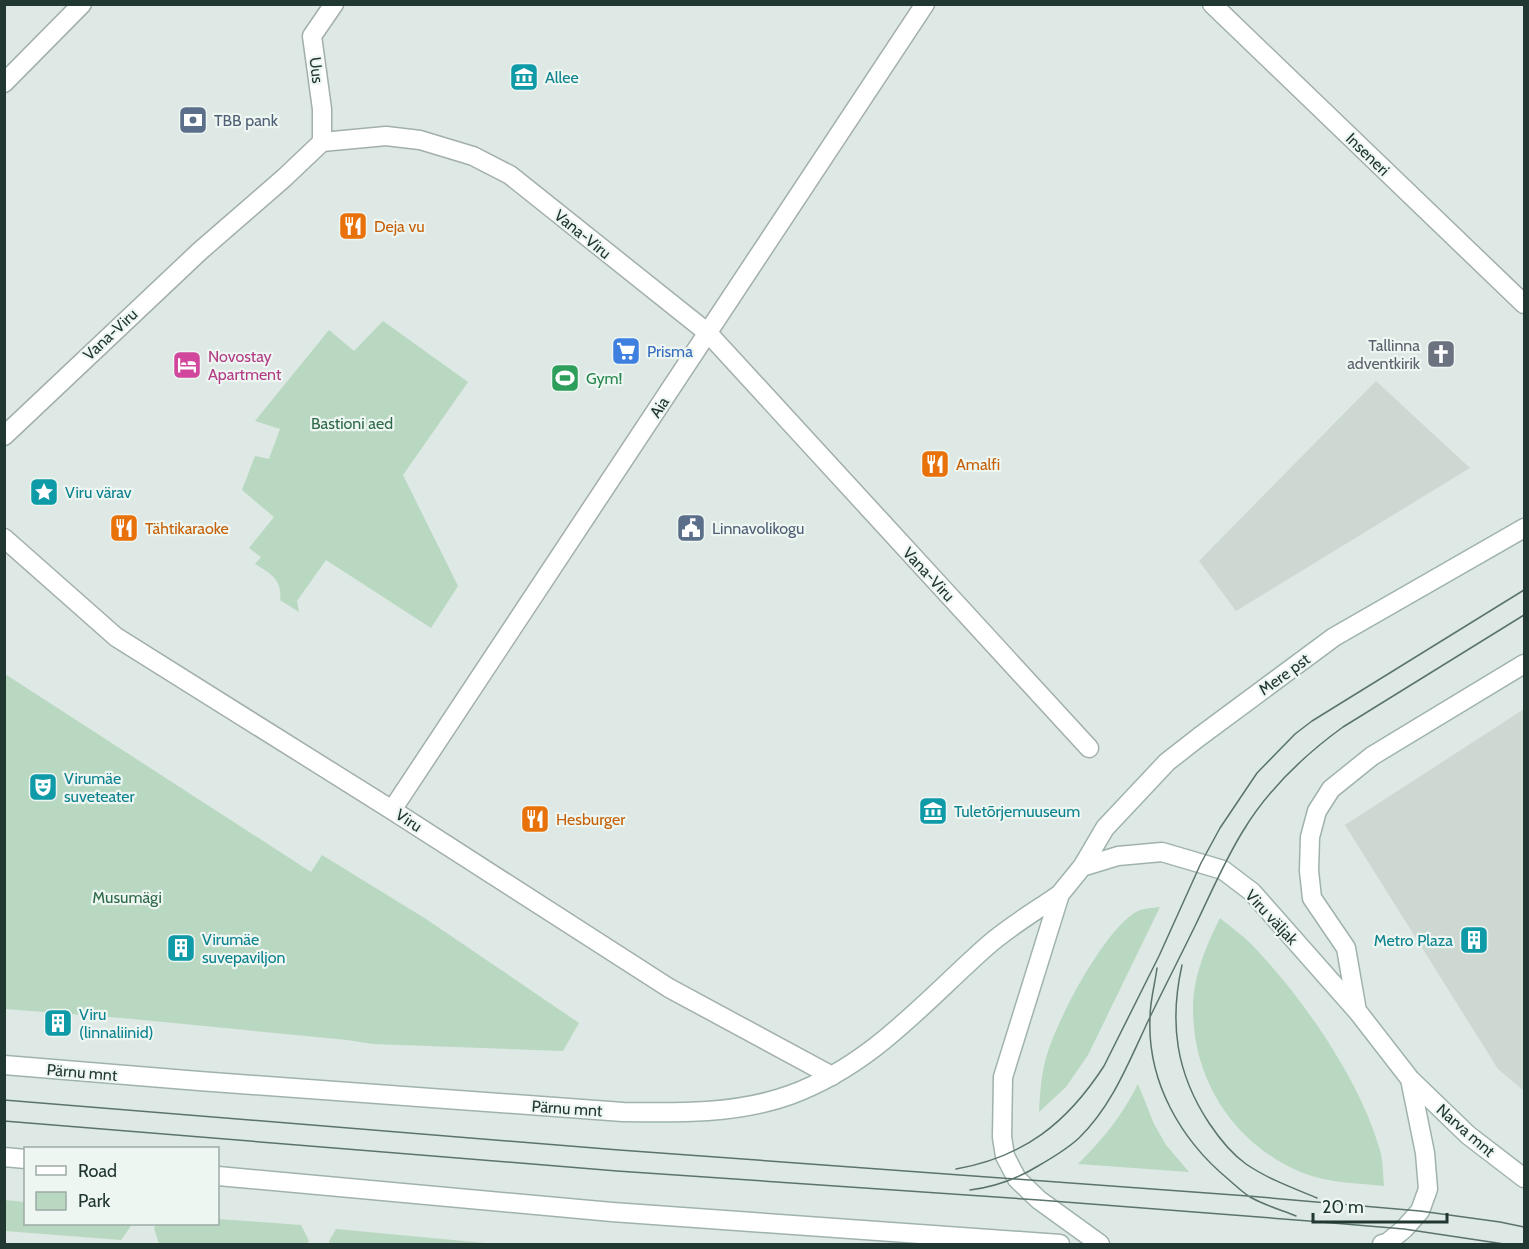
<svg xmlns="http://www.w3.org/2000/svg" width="1529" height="1249" font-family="Cabin,sans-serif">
<rect width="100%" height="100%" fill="#dee8e4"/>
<!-- built -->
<path fill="#cdd8d3" d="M 1376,381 L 1470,468 L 1236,611 L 1199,561 Z
M 1524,709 L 1524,1091 L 1498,1069 L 1345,825 Z"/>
<!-- green -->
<path fill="#b9d8c2" d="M 383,321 L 468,382 L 403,475 L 458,586 L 431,628 L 326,560 L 297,601 L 299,612 L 280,600 C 283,580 270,573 255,564 L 261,557 L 249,548 L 274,517 L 242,490 L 255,456 L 269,459 L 280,429 L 255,421 L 329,330 L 354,351 Z
M 5,674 L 311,872 L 322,855 L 426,919 L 579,1023 L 563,1051 L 373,1044 L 347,1040 L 122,1018 L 5,1009 Z
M 1160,907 L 1088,1055 L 1066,1087 L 1039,1112 C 1040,1095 1041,1078 1045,1062 C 1053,1026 1105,927 1138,911 C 1145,908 1152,908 1160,907 Z
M 1220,918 C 1232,928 1245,937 1255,948 C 1305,1001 1362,1083 1381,1154 C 1383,1164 1383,1176 1384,1186 C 1357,1183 1328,1183 1303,1173 C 1236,1146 1193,1082 1193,1009 C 1193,977 1206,946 1220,918 Z
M 1138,1084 L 1154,1124 L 1166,1145 L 1189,1172 L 1078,1164 C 1104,1138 1121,1117 1138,1084 Z
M 4,1200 L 25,1202 L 26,1224 L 130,1224 L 131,1226 L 121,1240 L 5,1231 Z
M 218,1219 L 301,1225 L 309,1241 L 307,1244 L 159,1244 L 154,1228 L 157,1224 L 218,1224 Z
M 336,1229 L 496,1244 L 330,1244 L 329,1241 Z"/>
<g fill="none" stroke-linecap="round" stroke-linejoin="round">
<!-- street casing -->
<g stroke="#a2afab" stroke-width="21">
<path id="street" d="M 1212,4 L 1524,304
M 4,83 L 82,4
M 322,142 L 322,109 L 312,36 L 334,4
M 4,436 L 200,251 L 284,178 L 322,142 L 386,136 L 420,140 L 473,156 L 510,175 L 708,333 L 1089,748
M 4,538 L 116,637 L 392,810 L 669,988 L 832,1076
M 392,810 L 925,4"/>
</g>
<!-- secondary casing -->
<g stroke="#9fb3ac" stroke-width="21">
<path id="secondary" d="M 1082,867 L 1118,856 L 1162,852 L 1223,870 L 1252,892 L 1358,1012 L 1410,1079 L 1425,1153 L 1428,1189 L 1420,1211 L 1404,1229 L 1387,1243 L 1382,1244
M 1357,1011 L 1346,948 L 1312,898 L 1309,871 L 1310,837 L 1317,811 L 1331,789 L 1372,756 L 1524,664
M 4,1065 L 199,1081 L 623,1112 C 679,1113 737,1114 790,1095 C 872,1065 923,1003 986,947 C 1008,927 1036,911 1060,894
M 1410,1079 L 1468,1135 L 1524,1178
M 4,1157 L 26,1159
M 218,1176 L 612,1212 L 1060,1244
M 1100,1244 L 1039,1200 L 1017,1179 L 1005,1156 L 1002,1137 L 1003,1077 L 1060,894 L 1082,867 L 1105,828 L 1167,762 L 1199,737 L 1334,637 L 1524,528"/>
</g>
<!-- street -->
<use href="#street" stroke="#fff" stroke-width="18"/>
<!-- secondary -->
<use href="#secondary" stroke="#fff" stroke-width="18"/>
<!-- tram -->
<path stroke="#5b736d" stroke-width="1.5" d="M 1182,965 C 1169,1023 1176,1073 1209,1123 C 1219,1138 1232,1154 1246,1164 C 1268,1179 1293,1188 1317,1198
M 1157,968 C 1155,984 1150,1001 1150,1017 C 1147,1082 1181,1140 1228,1179 C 1235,1185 1242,1192 1250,1197 C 1264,1205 1281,1210 1296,1216
M 4,1100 L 619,1150 L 1248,1196 L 1420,1211 L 1500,1222 L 1524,1227
M 4,1121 L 617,1171 L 1039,1200 L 1309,1221 L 1404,1229 L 1504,1244
M 956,1169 C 1024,1157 1067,1123 1104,1066 L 1159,956 L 1201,863 L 1220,828 L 1257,773 L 1295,734 L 1312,721 L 1524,590
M 970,1190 C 995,1187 1017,1179 1038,1166 C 1052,1158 1067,1149 1079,1138 C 1113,1105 1130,1059 1150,1017 C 1165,986 1181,955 1196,924 C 1211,893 1225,860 1243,831 C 1269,788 1303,756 1343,727 L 1524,615"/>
</g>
<!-- icons -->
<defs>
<g id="museum-square" transform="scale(1.5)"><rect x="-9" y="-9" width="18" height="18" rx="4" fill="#0f9aa8" stroke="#eef6f2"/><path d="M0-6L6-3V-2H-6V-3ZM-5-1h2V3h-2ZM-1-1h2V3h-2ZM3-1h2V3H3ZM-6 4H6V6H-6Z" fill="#fff"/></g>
<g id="bank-square" transform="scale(1.5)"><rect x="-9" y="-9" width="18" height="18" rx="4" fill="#5c6f8a" stroke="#eef6f2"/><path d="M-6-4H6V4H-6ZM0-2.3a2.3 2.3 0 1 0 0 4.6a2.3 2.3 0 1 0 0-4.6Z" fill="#fff"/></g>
<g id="restaurant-square" transform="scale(1.5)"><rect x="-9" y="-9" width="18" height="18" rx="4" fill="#e8710a" stroke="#eef6f2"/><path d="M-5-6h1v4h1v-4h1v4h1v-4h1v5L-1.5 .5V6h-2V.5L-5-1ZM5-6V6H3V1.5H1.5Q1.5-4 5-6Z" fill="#fff"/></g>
<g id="supermarket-square" transform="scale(1.5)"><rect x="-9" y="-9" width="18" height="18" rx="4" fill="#3f7fe0" stroke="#eef6f2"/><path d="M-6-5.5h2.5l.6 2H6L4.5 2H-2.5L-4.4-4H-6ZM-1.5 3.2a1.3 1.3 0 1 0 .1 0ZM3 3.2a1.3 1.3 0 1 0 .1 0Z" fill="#fff"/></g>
<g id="church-square" transform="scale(1.5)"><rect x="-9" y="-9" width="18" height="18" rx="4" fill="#6b7280" stroke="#eef6f2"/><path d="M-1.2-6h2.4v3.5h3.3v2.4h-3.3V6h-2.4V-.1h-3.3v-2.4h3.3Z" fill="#fff"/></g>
<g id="hotel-square" transform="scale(1.5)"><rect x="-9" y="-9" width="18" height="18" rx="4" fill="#d1479c" stroke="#eef6f2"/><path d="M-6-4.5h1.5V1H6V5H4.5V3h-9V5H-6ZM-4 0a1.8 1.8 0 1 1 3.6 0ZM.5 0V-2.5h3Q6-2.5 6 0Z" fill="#fff"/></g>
<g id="stadium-square" transform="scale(1.5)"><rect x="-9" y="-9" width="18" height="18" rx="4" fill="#2e9e5b" stroke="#eef6f2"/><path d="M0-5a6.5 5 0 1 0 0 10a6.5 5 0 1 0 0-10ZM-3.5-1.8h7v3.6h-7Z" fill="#fff"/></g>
<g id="sight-square" transform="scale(1.5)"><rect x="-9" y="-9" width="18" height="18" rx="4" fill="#0f9aa8" stroke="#eef6f2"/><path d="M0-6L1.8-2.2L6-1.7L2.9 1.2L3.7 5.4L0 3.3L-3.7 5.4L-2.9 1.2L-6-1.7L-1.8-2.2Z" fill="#fff"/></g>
<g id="civic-square" transform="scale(1.5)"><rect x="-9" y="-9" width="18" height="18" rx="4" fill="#5c6f8a" stroke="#eef6f2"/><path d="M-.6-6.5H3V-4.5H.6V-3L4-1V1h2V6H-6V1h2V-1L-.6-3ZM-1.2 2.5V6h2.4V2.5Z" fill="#fff"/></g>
<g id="theatre-square" transform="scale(1.5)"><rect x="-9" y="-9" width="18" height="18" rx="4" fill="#0f9aa8" stroke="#eef6f2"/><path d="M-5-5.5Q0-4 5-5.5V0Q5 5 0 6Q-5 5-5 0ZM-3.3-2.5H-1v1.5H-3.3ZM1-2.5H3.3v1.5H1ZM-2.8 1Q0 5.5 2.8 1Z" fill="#fff"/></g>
<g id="building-square" transform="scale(1.5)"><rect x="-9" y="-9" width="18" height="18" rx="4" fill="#0f9aa8" stroke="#eef6f2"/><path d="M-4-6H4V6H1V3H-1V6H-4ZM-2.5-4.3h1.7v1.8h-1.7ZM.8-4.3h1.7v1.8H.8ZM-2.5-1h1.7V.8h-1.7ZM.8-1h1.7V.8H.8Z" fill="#fff"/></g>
</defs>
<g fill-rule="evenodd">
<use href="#museum-square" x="524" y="77"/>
<use href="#bank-square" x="193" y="120"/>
<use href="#restaurant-square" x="353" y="226"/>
<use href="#supermarket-square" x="626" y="351"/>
<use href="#church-square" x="1441" y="354"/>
<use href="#hotel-square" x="187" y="365"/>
<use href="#stadium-square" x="565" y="378"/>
<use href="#restaurant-square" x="935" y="464"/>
<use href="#sight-square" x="44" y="492"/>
<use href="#restaurant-square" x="124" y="528"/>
<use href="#civic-square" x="691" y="528"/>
<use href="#theatre-square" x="43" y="787"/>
<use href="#museum-square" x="933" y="811"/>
<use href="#restaurant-square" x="535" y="819"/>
<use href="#building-square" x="1474" y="940"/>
<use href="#building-square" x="181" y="948"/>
<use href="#building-square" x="58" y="1023"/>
</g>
<g text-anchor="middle" stroke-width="4.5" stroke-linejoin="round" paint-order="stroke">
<!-- street labels -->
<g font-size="16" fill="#213732" stroke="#eef6f2">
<text transform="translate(317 70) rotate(83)" y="6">Uus</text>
<text transform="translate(1368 154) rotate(44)" y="6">Inseneri</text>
<text transform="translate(583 234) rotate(39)" y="6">Vana-Viru</text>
<text transform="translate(110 334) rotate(-43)" y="6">Vana-Viru</text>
<text transform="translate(659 407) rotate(-57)" y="6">Aia</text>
<text transform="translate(929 574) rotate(47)" y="6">Vana-Viru</text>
<text transform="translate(1284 674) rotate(-36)" y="6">Mere pst</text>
<text transform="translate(409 820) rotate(33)" y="6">Viru</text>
<text transform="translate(1272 917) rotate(47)" y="6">Viru väljak</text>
<text transform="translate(82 1072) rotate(5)" y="6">Pärnu mnt</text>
<text transform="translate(567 1108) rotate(4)" y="6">Pärnu mnt</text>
<text transform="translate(1466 1130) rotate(41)" y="6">Narva mnt</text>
</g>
<!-- culture labels -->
<g font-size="16" fill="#0d838f" stroke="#eef6f2" text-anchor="start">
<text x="545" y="83">Allee</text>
<text x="65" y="498">Viru värav</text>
<text x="64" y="784">Virumäe<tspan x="64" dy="18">suveteater</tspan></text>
<text x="954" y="817">Tuletõrjemuuseum</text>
<text x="202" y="945">Virumäe<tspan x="202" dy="18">suvepaviljon</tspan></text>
<text x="1453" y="946" text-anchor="end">Metro Plaza</text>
<text x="79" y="1020">Viru<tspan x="79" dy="18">(linnaliinid)</tspan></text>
</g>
<!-- service labels -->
<g font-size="16" fill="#4e5e75" stroke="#eef6f2" text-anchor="start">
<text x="214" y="126">TBB pank</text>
<text x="712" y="534">Linnavolikogu</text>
</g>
<!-- food labels -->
<g font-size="16" fill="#c56008" stroke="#eef6f2" text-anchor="start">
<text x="374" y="232">Deja vu</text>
<text x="956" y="470">Amalfi</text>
<text x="145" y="534">Tähtikaraoke</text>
<text x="556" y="825">Hesburger</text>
</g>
<!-- worship labels -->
<g font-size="16" fill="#5b616d" stroke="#eef6f2" text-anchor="end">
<text x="1420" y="351">Tallinna<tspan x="1420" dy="18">adventkirik</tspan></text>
</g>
<!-- shop labels -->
<g font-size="16" fill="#366cbe" stroke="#eef6f2" text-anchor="start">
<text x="647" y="357">Prisma</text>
</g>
<!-- hotel labels -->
<g font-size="16" fill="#b23c85" stroke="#eef6f2" text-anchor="start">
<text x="208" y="362">Novostay<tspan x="208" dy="18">Apartment</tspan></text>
</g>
<!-- leisure labels -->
<g font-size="16" fill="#27864d" stroke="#eef6f2" text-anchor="start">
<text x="586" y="384">Gym!</text>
</g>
<!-- park labels -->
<g font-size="16" fill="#2f6a48" stroke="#eef6f2">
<text x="352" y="429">Bastioni aed</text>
<text x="127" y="903">Musumägi</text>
</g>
</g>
<!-- border -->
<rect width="1529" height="1249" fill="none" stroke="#213732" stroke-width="12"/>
<!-- legend -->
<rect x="24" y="1147" width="195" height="78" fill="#eef6f2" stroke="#9caaa5" stroke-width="1.5"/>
<rect x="36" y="1166" width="30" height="9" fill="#ffffff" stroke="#9caaa5" stroke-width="1.5"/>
<text x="78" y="1177" font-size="18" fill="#213732">Road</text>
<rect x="36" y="1192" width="30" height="18" fill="#b9d8c2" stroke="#9caaa5" stroke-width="1.5"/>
<text x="78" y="1207" font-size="18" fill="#213732">Park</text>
<!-- scale -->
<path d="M1313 1213v9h134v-9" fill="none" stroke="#213732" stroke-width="3"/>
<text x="1322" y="1213" font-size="18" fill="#213732" stroke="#eef6f2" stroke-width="4.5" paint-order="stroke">20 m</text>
</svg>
